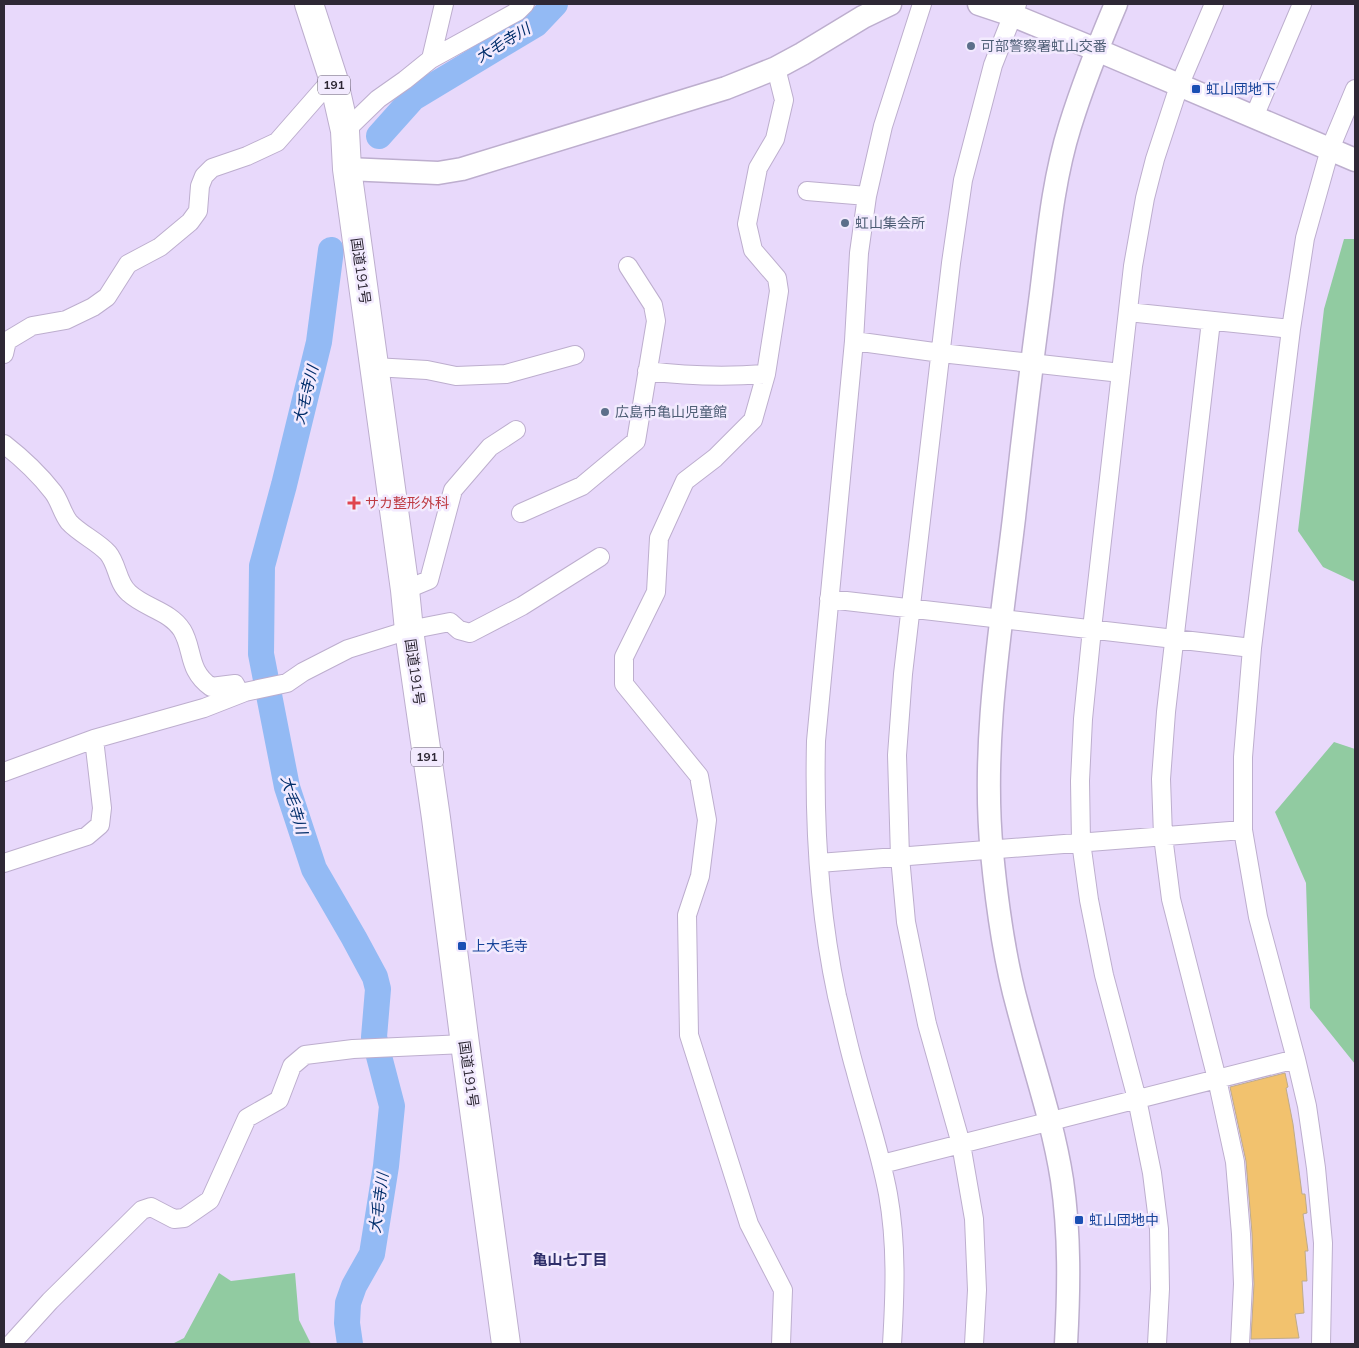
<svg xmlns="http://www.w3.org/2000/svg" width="1359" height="1348" font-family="Mulish,'Noto Sans JP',sans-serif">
<rect width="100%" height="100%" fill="#e8d9fb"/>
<!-- green -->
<path fill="#91cba1" d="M 1344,239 L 1355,239 L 1355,582 L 1323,567 L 1298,531 L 1324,309 Z
M 1334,742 L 1355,749 L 1355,1064 L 1310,1008 L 1306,883 L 1275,812 Z
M 219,1273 L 231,1281 L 295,1273 L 299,1320 L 311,1344 L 172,1344 L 184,1338 Z"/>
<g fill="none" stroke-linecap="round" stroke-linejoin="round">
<!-- river -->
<path stroke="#93baf4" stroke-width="26" d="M 379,136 L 413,98 L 536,24 L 555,4
M 331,250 L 319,342 L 284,485 L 262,566 L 261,654 L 287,787 L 314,869 L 354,938 L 375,977 L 378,989 L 374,1037 L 392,1106 L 386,1166 L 372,1254 L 354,1286 L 348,1303 L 347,1323 L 350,1344"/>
</g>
<!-- building -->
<path fill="#f2c26e" stroke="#beab8c" d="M 1285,1073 L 1288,1087 L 1286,1088 L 1293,1124 L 1302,1194 L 1305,1194 L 1307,1213 L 1303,1214 L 1308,1251 L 1305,1251 L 1307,1281 L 1302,1281 L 1304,1313 L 1295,1314 L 1299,1338 L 1251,1339 L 1254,1284 L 1252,1233 L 1246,1161 L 1230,1087 Z"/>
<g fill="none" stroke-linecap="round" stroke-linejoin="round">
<!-- minor casing -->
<g stroke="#bdaece" stroke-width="20">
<path id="minor" d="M 431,59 L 518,11 L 525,4
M 776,68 L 784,100 L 775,139 L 758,168 L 747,224 L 753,250 L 777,278 L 779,291 L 766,374 L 753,420 L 715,458 L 685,481 L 659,538 L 656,592 L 624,657 L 624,684 L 699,776 L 707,820 L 700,876 L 687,915 L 689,1035 L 749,1224 L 783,1290 L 781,1344
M 1254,117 L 1302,4
M 345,131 L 378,99 L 405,80 L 431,59 L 444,4
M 807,191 L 867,196
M 1128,312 L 1291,329
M 1211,321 L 1166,712 L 1161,779 L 1163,836 L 1171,899 L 1217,1079 L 1235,1162 L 1241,1234 L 1243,1284 L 1240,1344
M 854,341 L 941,353 L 1121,373
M 4,354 L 7,341 L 32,326 L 66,320 L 93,307 L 107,297 L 128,264 L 160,247 L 190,222 L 198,211 L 200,186 L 204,176 L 212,168 L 247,156 L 277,142 L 333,78
M 374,367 L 427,370 L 456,376 L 506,374 L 575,355
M 647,371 C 687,376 725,377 766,374
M 4,444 C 22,458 39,474 53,492 C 60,501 62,513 69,522 C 80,534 97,541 108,553 C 118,565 117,583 129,593 C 145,608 170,611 182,630 C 194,650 187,670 211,687 L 235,684 L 240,693
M 521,513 L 582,486 L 636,441 L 656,321 L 653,305 L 628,266
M 405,590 L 429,580 L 453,490 L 490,447 L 516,430
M 829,599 L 1252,648
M 4,772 L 94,739 L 204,708 L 245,692 L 287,683 L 303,672 L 348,649 L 409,630 L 450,622 L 459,630 L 470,633 L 522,606 L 600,557
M 4,863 L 87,836 L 100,825 L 102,808 L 94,739
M 819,863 L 1243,830
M 882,1164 L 1296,1059
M 11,1344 L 50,1301 L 142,1210 L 151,1207 L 174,1219 L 184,1218 L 210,1200 L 247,1118 L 279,1100 L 292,1066 L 305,1055 L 353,1049 L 465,1044
M 892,1344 C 895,1294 897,1244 888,1194 C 880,1151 866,1111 855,1069 C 848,1045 843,1020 837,996 C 819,912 814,826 816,741 L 854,341 L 859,253 L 867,196 L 883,126 L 922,4
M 974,1344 L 977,1290 L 974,1219 L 961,1144 L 927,1024 L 906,922 L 900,857 L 897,755 L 903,674 L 951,263 L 963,180 L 993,65 L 1017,4
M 1157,1344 L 1160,1289 L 1159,1229 L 1152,1173 L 1137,1099 L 1104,975 L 1089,900 L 1081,842 L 1080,781 L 1083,719 L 1092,629 L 1133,266 L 1145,198 L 1155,159 L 1179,86 L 1214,4
M 1321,1344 L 1323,1243 L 1316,1168 L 1307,1106 L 1296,1059 L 1258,917 L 1243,830 L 1243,757 L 1252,648 L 1291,329 L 1305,238 L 1330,149 L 1355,89"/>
</g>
<!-- tertiary casing -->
<g stroke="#bdaece" stroke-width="25">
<path id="tertiary" d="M 979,4 L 1012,15 L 1097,50 L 1355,160
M 347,169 L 438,173 L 462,169 L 726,88 L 776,68 L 802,54 L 863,17 L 890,4
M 1066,1344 C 1069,1289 1070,1235 1062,1180 C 1053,1122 1033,1065 1018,1008 C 1004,958 997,905 992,853 C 981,744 1001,627 1014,518 C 1022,444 1031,369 1041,294 C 1048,238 1053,180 1070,126 C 1083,84 1099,44 1116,4"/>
</g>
<!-- trunk casing -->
<g stroke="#bdaece" stroke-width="30">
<path id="trunk" d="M 309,4 L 333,78 L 345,131 L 347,169 L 405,590 L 409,630 L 436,818 L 465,1044 L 506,1344"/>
</g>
<!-- minor -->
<use href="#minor" stroke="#fff" stroke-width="18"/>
<!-- tertiary -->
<use href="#tertiary" stroke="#fff" stroke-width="22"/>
<!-- trunk -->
<use href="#trunk" stroke="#fff" stroke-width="28"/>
</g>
<!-- markers -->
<g fill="#5c6f8a" stroke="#f2eafe" stroke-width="2">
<circle cx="971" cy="46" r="5"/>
<circle cx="845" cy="223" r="5"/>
<circle cx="605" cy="412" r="5"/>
</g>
<g fill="#1a4fb4" stroke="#f2eafe" stroke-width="2">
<rect x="1191" y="84" width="10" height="10" rx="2.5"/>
<rect x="457" y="941" width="10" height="10" rx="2.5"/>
<rect x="1074" y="1215" width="10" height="10" rx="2.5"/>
</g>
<path fill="#e0444e" stroke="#f2eafe" stroke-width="2" d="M351.5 495.5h5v5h5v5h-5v5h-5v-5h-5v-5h5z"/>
<g text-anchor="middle" stroke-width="5" stroke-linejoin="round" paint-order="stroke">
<!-- shield labels -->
<g fill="#f2eafe" stroke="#696271" stroke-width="1">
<rect x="318" y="75.5" width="32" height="19" rx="4"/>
<rect x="411" y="747.5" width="32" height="19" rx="4"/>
</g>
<g font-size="12" font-weight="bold" fill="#2e2835">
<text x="334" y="89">191</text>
<text x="427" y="761">191</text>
</g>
<!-- service labels -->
<g font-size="14" fill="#4e5e75" stroke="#f2eafe" text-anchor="start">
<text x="981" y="51">可部警察署虹山交番</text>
<text x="855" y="228">虹山集会所</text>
<text x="615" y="417">広島市亀山児童館</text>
</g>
<!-- transit labels -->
<g font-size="14" fill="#164399" stroke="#f2eafe" text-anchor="start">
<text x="1206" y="94">虹山団地下</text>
<text x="472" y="951">上大毛寺</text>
<text x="1089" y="1225">虹山団地中</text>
</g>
<!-- street labels -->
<g font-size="14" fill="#2e2835" stroke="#f2eafe">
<text transform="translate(361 271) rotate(82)" y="5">国道191号</text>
<text transform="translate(415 672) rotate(82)" y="5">国道191号</text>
<text transform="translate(469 1074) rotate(82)" y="5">国道191号</text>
</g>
<!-- health labels -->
<g font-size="14" fill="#be3a42" stroke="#f2eafe" text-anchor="start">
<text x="365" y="508">サカ整形外科</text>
</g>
<!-- water labels -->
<g font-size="15" font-style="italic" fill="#002d6a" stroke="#f2eafe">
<text transform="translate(503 43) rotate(-31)" y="5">大毛寺川</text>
<text transform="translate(306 395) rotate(-76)" y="5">大毛寺川</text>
<text transform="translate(294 805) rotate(74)" y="5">大毛寺川</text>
<text transform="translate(379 1203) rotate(-82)" y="5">大毛寺川</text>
</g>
<!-- neighbourhood labels -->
<g font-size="15" font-weight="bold" fill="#2f2f6a" stroke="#f2eafe">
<text x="570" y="1265">亀山七丁目</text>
</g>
</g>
<!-- border -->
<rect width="1359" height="1348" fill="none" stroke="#2e2835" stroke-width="10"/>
</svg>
